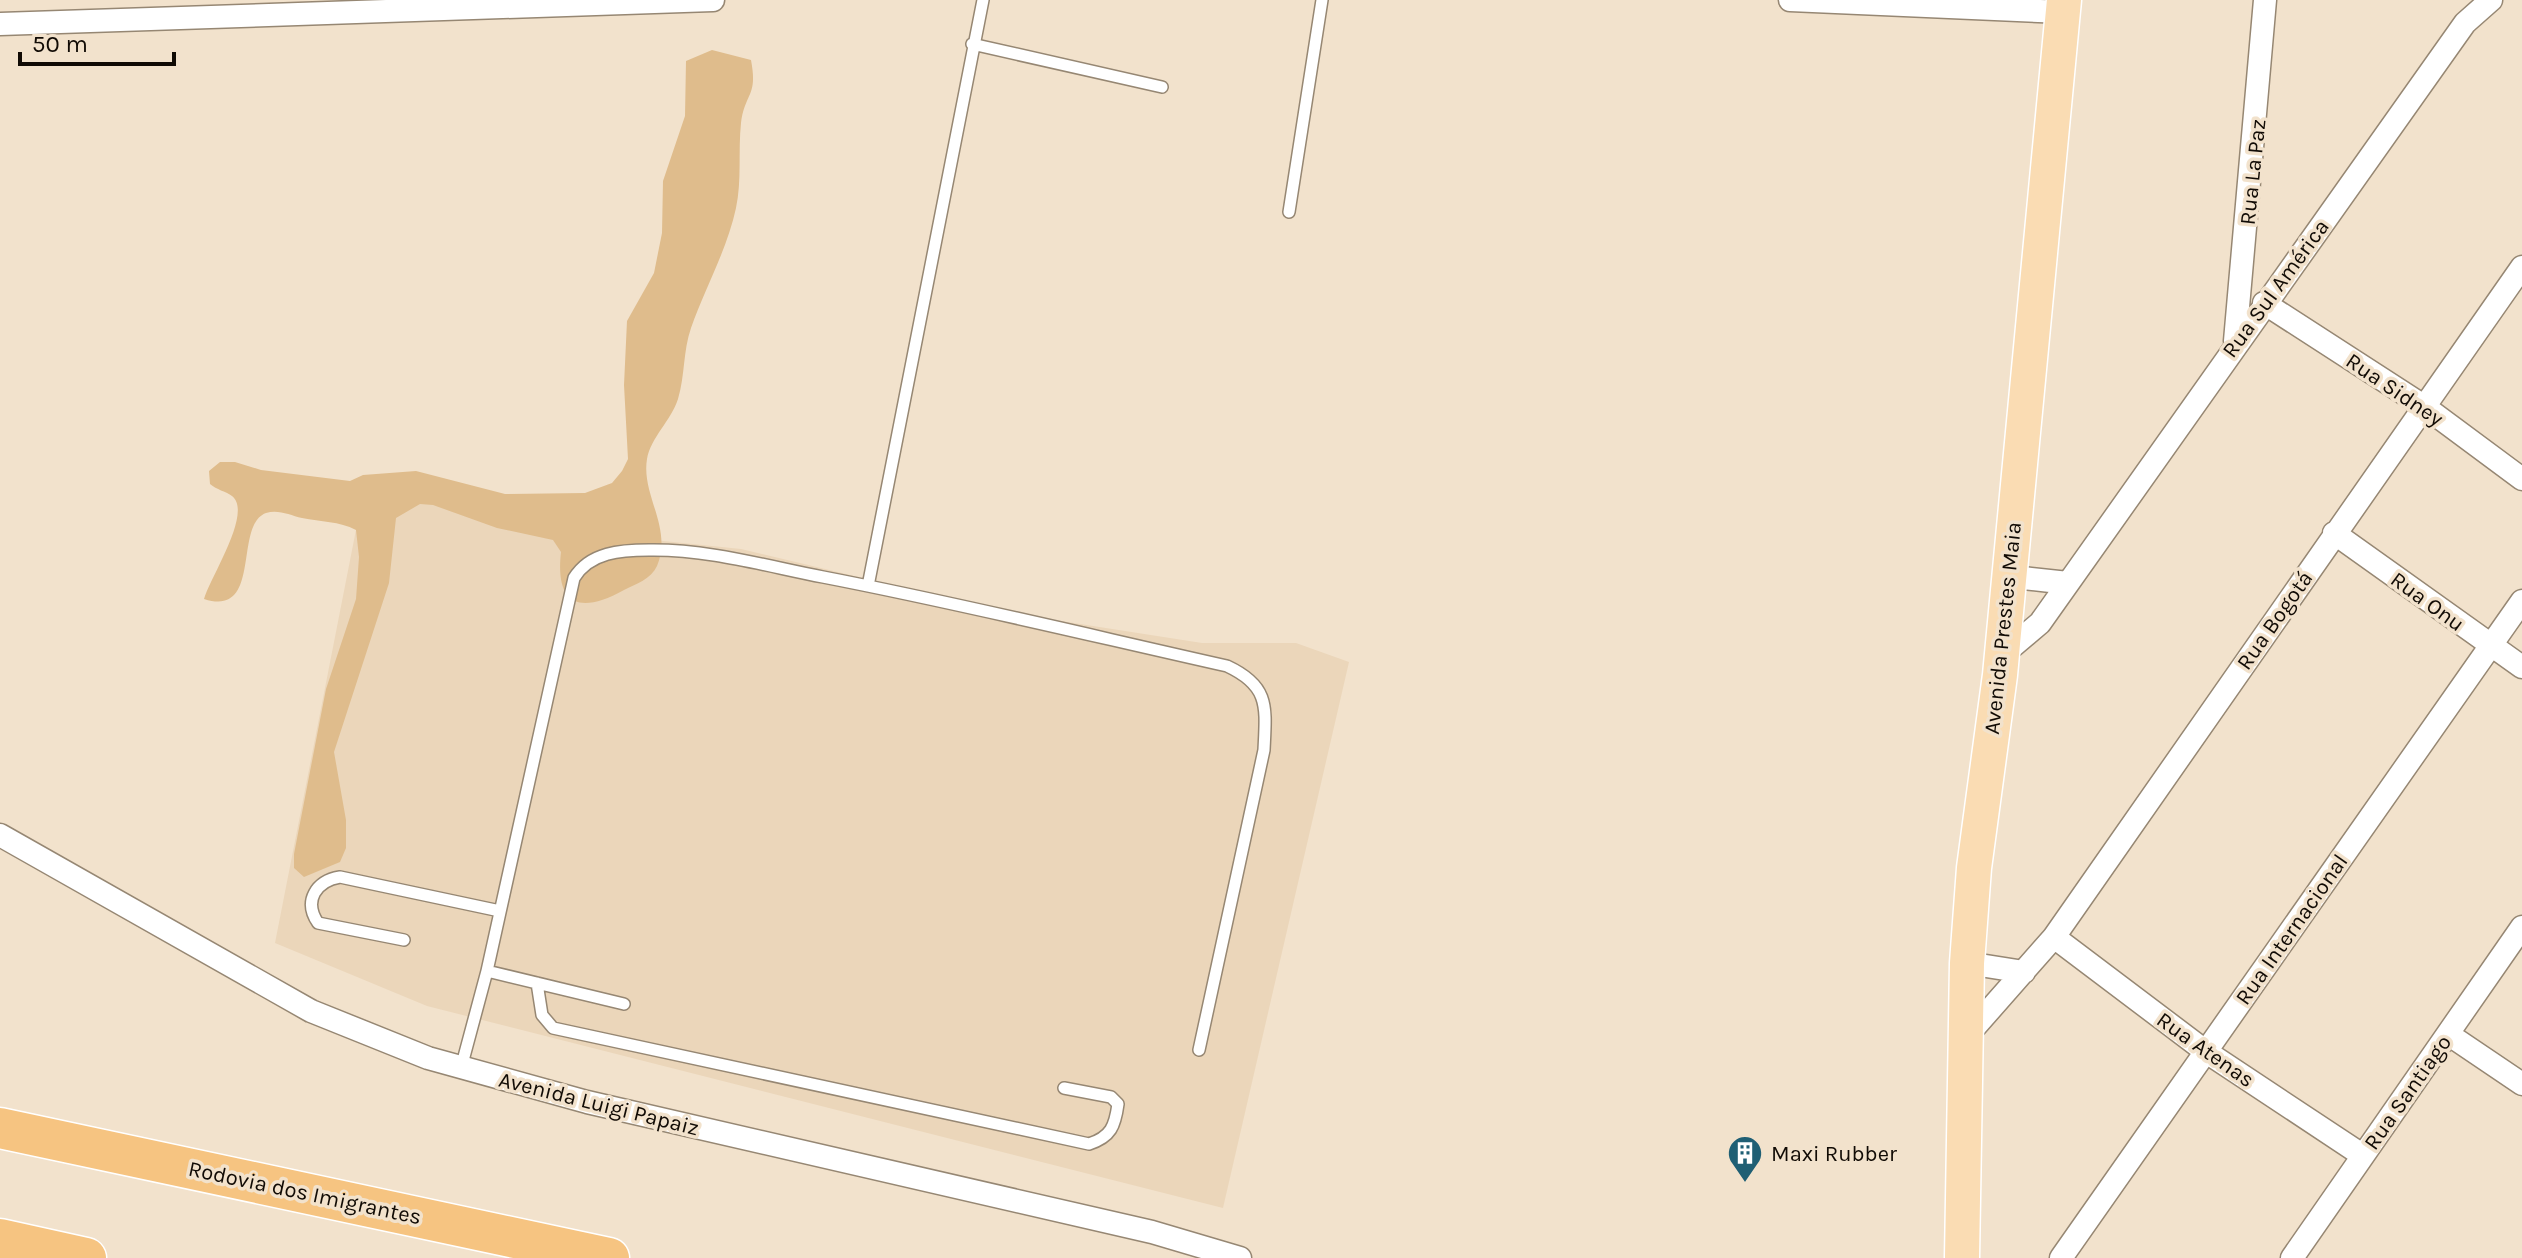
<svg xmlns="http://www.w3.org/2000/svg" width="2522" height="1258" font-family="Karla,sans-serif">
<rect width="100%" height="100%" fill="#f2e2cc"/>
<!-- built -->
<path fill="#ebd6ba" d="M 364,489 L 615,536 L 741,549 L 1010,613 L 1202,643 L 1296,643 L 1349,662 L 1223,1208 L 427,1006 L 275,943 Z"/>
<!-- green -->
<path fill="#dfbc8c" d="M 712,50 L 751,60 C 758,97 745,92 741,123 C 738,152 742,180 736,208 C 727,250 705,288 691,328 C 683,351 685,376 678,399 C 671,421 651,437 647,459 C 641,495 673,528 657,566 C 651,579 636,584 624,590 C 579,615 555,605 561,552 L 553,540 L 497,528 L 433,505 L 420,504 L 396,518 L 389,583 L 334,752 L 346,820 L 346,848 L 340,862 L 304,877 L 294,868 L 294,854 L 326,689 L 356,599 L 359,557 L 356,530 C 339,521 321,522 302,518 C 290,515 278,509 266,513 C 233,525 263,618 204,599 C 211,576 253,512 232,496 C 225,491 217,490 210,484 L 209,471 L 220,462 L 235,462 L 261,470 L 350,481 L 363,475 L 416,471 L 505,494 L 585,493 L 612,483 L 622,471 L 628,459 L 624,385 L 627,321 L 654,273 L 662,233 L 663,181 L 685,116 L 686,61 Z"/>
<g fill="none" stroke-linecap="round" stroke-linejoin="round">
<!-- lane casing -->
<g stroke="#968773" stroke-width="14">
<path id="lane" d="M 972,44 L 1162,87
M 1289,212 L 1322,0
M 868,586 L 983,0
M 404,940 L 318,923 C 303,901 316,881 340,877 L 500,911
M 487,971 L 624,1004
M 537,983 L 542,1015 L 553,1028 L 1089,1144 C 1111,1137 1115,1126 1118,1104 L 1111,1097 L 1064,1088
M 461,1068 L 487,971 L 574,578 C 590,552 621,550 649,550 C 708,549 766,566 823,577 C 958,603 1093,636 1227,666 C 1270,686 1266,707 1264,750 L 1199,1050"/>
</g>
<!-- street casing -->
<g stroke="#968773" stroke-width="25">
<path id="street" d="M 1790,0 L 2063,12
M 0,24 L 713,0
M 2264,303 L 2425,407 L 2522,479
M 2235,341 L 2265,0
M 2334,533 L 2522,667
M 2009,573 L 2023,578 L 2068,583
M 2001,656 L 2040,623 L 2465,23 L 2491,0
M 0,835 L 311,1011 L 428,1058 L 587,1102 L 1152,1232 L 1240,1258
M 2054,937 L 2205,1051 L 2362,1155
M 1967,963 L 2024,972
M 2448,1034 L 2522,1084
M 1965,1038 L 2054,937 L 2522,267
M 2061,1258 L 2522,601
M 2292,1258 L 2522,927"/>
</g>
<!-- primary casing -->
<g stroke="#fff" stroke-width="37">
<path id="primary" d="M 1962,1258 L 1967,963 L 1974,868 L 2000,675 L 2064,0"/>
</g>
<!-- highway casing -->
<g stroke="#fff" stroke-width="43">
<path id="highway" d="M 0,1128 L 609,1258
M 0,1239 L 86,1258"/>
</g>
<!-- lane -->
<use href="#lane" stroke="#fff" stroke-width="11"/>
<!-- street -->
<use href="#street" stroke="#fff" stroke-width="22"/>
<!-- primary -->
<use href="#primary" stroke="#fadcb3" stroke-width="34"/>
<!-- highway -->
<use href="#highway" stroke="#f6c481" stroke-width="40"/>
</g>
<!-- icons -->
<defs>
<g id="building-pin" transform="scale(1.8)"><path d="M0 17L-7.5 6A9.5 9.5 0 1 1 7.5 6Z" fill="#1f5f74" stroke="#f2e2cc"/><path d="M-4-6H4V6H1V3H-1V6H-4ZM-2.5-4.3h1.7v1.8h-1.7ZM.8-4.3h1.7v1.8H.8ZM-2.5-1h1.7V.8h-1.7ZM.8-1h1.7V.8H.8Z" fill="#fff"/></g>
</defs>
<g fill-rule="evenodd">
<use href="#building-pin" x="1745" y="1153"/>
</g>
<g text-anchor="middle" stroke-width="7" stroke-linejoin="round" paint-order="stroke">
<!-- street labels -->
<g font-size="22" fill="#110b05" stroke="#f2e2cc">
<text transform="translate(2252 172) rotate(-84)" y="8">Rua La Paz</text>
<text transform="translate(2275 288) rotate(-54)" y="8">Rua Sul América</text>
<text transform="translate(2395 389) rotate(34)" y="8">Rua Sidney</text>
<text transform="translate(2428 601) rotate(36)" y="8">Rua Onu</text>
<text transform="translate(2274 620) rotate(-55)" y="8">Rua Bogotá</text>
<text transform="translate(2002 628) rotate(-84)" y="8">Avenida Prestes Maia</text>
<text transform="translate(2291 929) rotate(-55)" y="8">Rua Internacional</text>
<text transform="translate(2206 1049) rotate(35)" y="8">Rua Atenas</text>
<text transform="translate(2407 1092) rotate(-55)" y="8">Rua Santiago</text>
<text transform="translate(599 1103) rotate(14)" y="8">Avenida Luigi Papaiz</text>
<text transform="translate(305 1192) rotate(12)" y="8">Rodovia dos Imigrantes</text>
</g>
<!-- poi labels -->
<g font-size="22" fill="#110b05" stroke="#f2e2cc" text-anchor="start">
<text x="1771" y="1161">Maxi Rubber</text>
</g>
</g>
<!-- scale -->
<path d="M20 52v12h154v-12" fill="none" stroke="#110b05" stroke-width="4"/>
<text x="32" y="52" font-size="24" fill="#110b05" stroke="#f2e2cc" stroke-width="6" paint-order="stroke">50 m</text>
</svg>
